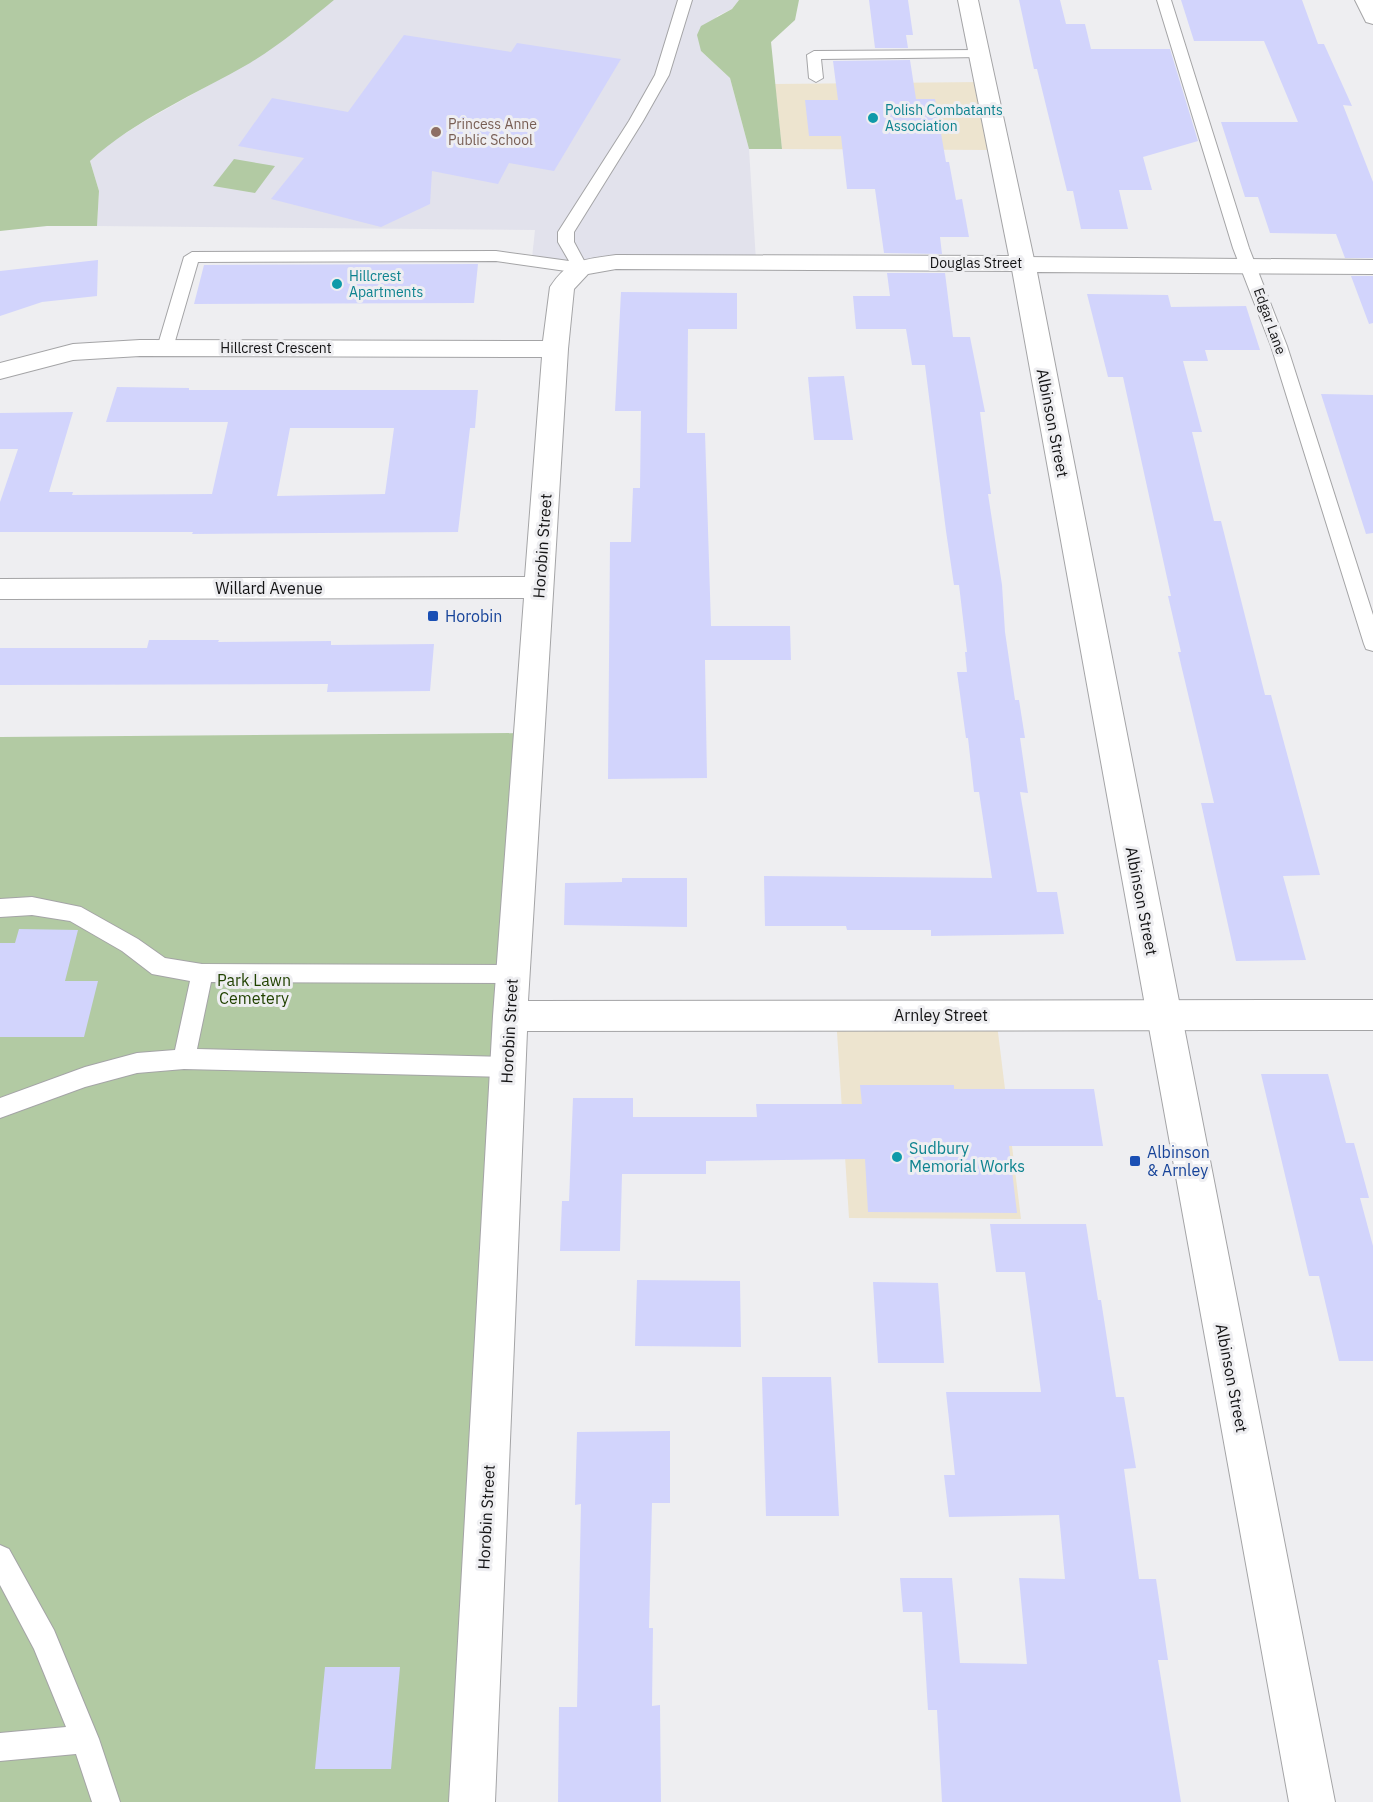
<svg xmlns="http://www.w3.org/2000/svg" width="1373" height="1802" font-family="'IBM Plex Sans',sans-serif">
<rect width="100%" height="100%" fill="#eeeef1"/>
<!-- commercial -->
<path fill="#ede4cf" d="M 981,82 L 995,150 L 782,149 L 775,84 Z
M 996,1016 L 1021,1219 L 849,1218 L 836,1017 Z"/>
<!-- built -->
<path fill="#e2e2ec" d="M 334,0 L 739,0 L 732,9 L 717,16 L 701,51 L 730,78 L 749,149 L 756,261 L 579,267 L 532,258 L 535,230 L 97,226 L 99,191 L 90,161 L 110,143 L 145,121 L 252,61 Z"/>
<!-- green -->
<path fill="#b2caa3" d="M 0,0 L 334,0 C 307,22 280,45 250,63 C 196,94 136,119 90,161 L 99,191 L 97,226 L 47,226 L 0,231 Z
M 739,0 L 799,0 L 795,20 L 771,42 L 782,149 L 749,149 L 730,78 L 701,51 L 697,35 L 701,26 L 732,9 Z
M 234,159 L 275,166 L 255,193 L 213,186 Z
M 526,733 L 468,1802 L 0,1802 L 0,737 Z"/>
<!-- building -->
<path fill="#d2d4fc" fill-rule="evenodd" d="M 869,0 L 908,0 L 913,35 L 906,35 L 908,48 L 875,48 Z
M 1019,0 L 1060,0 L 1066,24 L 1085,24 L 1091,49 L 1170,49 L 1198,141 L 1143,157 L 1152,190 L 1119,190 L 1128,229 L 1081,229 L 1073,191 L 1067,191 L 1037,69 L 1034,69 Z
M 1181,0 L 1302,0 L 1318,44 L 1324,44 L 1352,106 L 1343,105 L 1373,182 L 1373,258 L 1345,258 L 1336,234 L 1270,233 L 1258,197 L 1245,197 L 1221,122 L 1298,122 L 1264,41 L 1194,41 Z
M 404,35 L 511,52 L 517,43 L 621,59 L 554,171 L 509,163 L 498,184 L 432,171 L 430,204 L 381,227 L 271,199 L 304,158 L 238,146 L 272,98 L 348,112 Z
M 910,60 L 916,99 L 935,99 L 946,162 L 949,162 L 956,200 L 962,199 L 969,237 L 940,237 L 942,254 L 884,253 L 875,189 L 847,189 L 841,136 L 809,136 L 805,100 L 838,100 L 833,61 Z
M 98,260 L 97,296 L 42,302 L 0,316 L 0,271 Z
M 478,264 L 474,303 L 194,304 L 204,265 Z
M 887,273 L 945,273 L 953,337 L 970,337 L 985,412 L 980,412 L 991,494 L 988,494 L 1002,585 L 1005,632 L 1015,700 L 1019,700 L 1025,738 L 1020,738 L 1028,793 L 1020,792 L 1037,892 L 1057,892 L 1064,934 L 931,936 L 931,930 L 847,930 L 846,926 L 765,926 L 764,876 L 992,878 L 979,792 L 974,792 L 968,738 L 966,738 L 957,672 L 967,672 L 965,652 L 967,652 L 959,585 L 954,585 L 946,531 L 925,365 L 912,365 L 906,329 L 856,329 L 853,296 L 890,296 Z
M 1351,276 L 1373,276 L 1373,323 L 1369,324 Z
M 621,292 L 737,293 L 737,329 L 688,329 L 687,433 L 705,433 L 711,626 L 790,626 L 791,660 L 705,660 L 707,778 L 608,779 L 610,542 L 631,542 L 633,488 L 640,488 L 641,411 L 615,411 Z
M 1087,294 L 1168,295 L 1171,307 L 1246,306 L 1260,350 L 1205,350 L 1208,361 L 1183,361 L 1202,432 L 1192,432 L 1214,521 L 1221,521 L 1265,695 L 1271,695 L 1320,875 L 1283,876 L 1306,960 L 1236,961 L 1201,803 L 1214,803 L 1178,652 L 1181,652 L 1168,596 L 1171,596 L 1123,377 L 1108,377 Z
M 844,376 L 853,440 L 814,440 L 808,377 Z
M 117,387 L 189,388 L 189,390 L 478,390 L 475,428 L 470,428 L 458,532 L 192,534 L 193,532 L 0,532 L 0,502 L 18,449 L 0,449 L 0,413 L 73,412 L 49,492 L 73,492 L 72,495 L 212,494 L 228,422 L 106,422 ZM 290,428 L 394,428 L 385,494 L 277,496 Z
M 1321,394 L 1373,395 L 1373,533 L 1366,534 Z
M 149,640 L 219,640 L 218,642 L 331,641 L 331,645 L 434,644 L 430,691 L 327,692 L 328,684 L 0,685 L 0,648 L 147,648 Z
M 622,878 L 687,878 L 687,927 L 564,925 L 565,883 L 622,882 Z
M 19,929 L 78,930 L 65,981 L 98,981 L 84,1037 L 0,1037 L 0,943 L 15,943 Z
M 1261,1074 L 1328,1074 L 1346,1143 L 1354,1143 L 1369,1198 L 1360,1198 L 1373,1246 L 1373,1361 L 1339,1361 L 1319,1276 L 1309,1276 Z
M 860,1085 L 954,1085 L 954,1089 L 1094,1089 L 1103,1146 L 1009,1146 L 1017,1213 L 868,1212 L 865,1159 L 706,1161 L 706,1174 L 622,1174 L 620,1251 L 560,1251 L 562,1201 L 569,1201 L 573,1098 L 633,1098 L 633,1117 L 757,1117 L 756,1104 L 862,1104 Z
M 990,1224 L 1086,1224 L 1098,1300 L 1101,1300 L 1116,1397 L 1124,1397 L 1136,1468 L 1124,1469 L 1139,1579 L 1156,1579 L 1168,1660 L 1158,1660 L 1181,1802 L 942,1802 L 937,1710 L 928,1710 L 922,1612 L 903,1612 L 900,1578 L 952,1578 L 960,1663 L 1027,1664 L 1019,1578 L 1065,1579 L 1059,1515 L 949,1517 L 944,1475 L 955,1475 L 946,1392 L 1041,1392 L 1025,1272 L 996,1272 Z
M 637,1280 L 740,1281 L 741,1347 L 635,1346 Z
M 873,1282 L 938,1283 L 944,1363 L 878,1363 Z
M 762,1377 L 831,1377 L 839,1516 L 766,1516 Z
M 670,1431 L 670,1503 L 652,1503 L 649,1628 L 653,1628 L 652,1706 L 660,1705 L 661,1802 L 558,1802 L 559,1707 L 577,1707 L 581,1504 L 575,1505 L 577,1432 Z
M 325,1667 L 400,1667 L 391,1769 L 315,1769 Z"/>
<g fill="none" stroke-linecap="round" stroke-linejoin="round">
<!-- service casing -->
<g stroke="#a4a4a6" stroke-width="2">
<path id="service" d="M 678,0 L 692,0 L 669,75 L 643,121 L 574,232 L 574,242 L 588,268 L 585,271 L 580,273 L 496,261 L 198,262 L 173,348 L 171,352 L 159,352 L 157,348 L 184,257 L 192,252 L 496,251 L 569,261 L 558,242 L 558,232 L 629,121 L 655,75 Z
M 1157,0 L 1171,0 L 1249,248 L 1287,346 L 1373,615 L 1373,651 L 1366,649 L 1364,644 L 1271,346 L 1233,248 Z
M 979,50 L 984,51 L 986,54 L 984,57 L 821,59 L 823,78 L 816,82 L 809,78 L 807,55 L 814,51 Z
M 32,897 L 81,907 L 138,939 L 165,958 L 202,964 L 512,965 L 520,967 L 523,974 L 520,981 L 512,983 L 211,982 L 197,1049 L 507,1057 L 515,1060 L 518,1067 L 515,1074 L 507,1077 L 184,1069 L 137,1073 L 85,1087 L 0,1118 L 0,1098 L 85,1067 L 137,1053 L 175,1050 L 190,981 L 152,974 L 122,951 L 70,921 L 32,915 L 0,917 L 0,899 Z
M 0,1545 L 9,1549 L 54,1630 L 99,1739 L 120,1802 L 92,1802 L 76,1754 L 0,1761 L 0,1733 L 66,1727 L 34,1649 L 0,1585 Z"/>
</g>
<!-- minor casing -->
<g stroke="#a4a4a6" stroke-width="2">
<path id="minor" d="M 958,0 L 978,0 L 1035,264 L 1032,269 L 1023,271 L 616,269 L 588,274 L 574,289 L 568,349 L 528,1001 L 1373,1000 L 1373,1030 L 527,1031 L 495,1802 L 449,1802 L 493,1016 L 524,598 L 0,599 L 0,579 L 525,577 L 542,357 L 140,356 L 73,360 L 0,379 L 0,363 L 73,344 L 140,340 L 543,341 L 550,287 C 569,258 584,260 616,255 L 1009,256 Z
M 1355,0 L 1373,0 L 1373,24 L 1366,22 Z"/>
</g>
<!-- tertiary casing -->
<g stroke="#a4a4a6" stroke-width="2">
<path id="tertiary" d="M 1023,257 L 1373,260 L 1373,274 L 1037,272 L 1335,1802 L 1289,1802 L 1011,264 L 1014,259 Z"/>
</g>
<!-- service -->
<use href="#service" fill="#fff" fill-rule="evenodd"/>
<!-- minor -->
<use href="#minor" fill="#fff" fill-rule="evenodd"/>
<!-- tertiary -->
<use href="#tertiary" fill="#fff" fill-rule="evenodd"/>
</g>
<!-- markers -->
<g fill="#0f9aa8" stroke="#eeeef1" stroke-width="2">
<circle cx="873" cy="118" r="6"/>
<circle cx="337" cy="284" r="6"/>
<circle cx="897" cy="1157" r="6"/>
</g>
<circle fill="#8d6e63" stroke="#eeeef1" stroke-width="2" cx="436" cy="132" r="6"/>
<g fill="#1a4fb4" stroke="#eeeef1" stroke-width="2">
<rect x="427" y="610" width="12" height="12" rx="3"/>
<rect x="1129" y="1155" width="12" height="12" rx="3"/>
</g>
<g text-anchor="middle" stroke-width="6" stroke-linejoin="round" paint-order="stroke">
<!-- far-culture labels -->
<g font-size="14" fill="#0d838f" stroke="#eeeef1" text-anchor="start">
<text x="885" y="115">Polish Combatants<tspan x="885" dy="16">Association</tspan></text>
<text x="349" y="281">Hillcrest<tspan x="349" dy="16">Apartments</tspan></text>
</g>
<!-- far-education labels -->
<g font-size="14" fill="#785e54" stroke="#eeeef1" text-anchor="start">
<text x="448" y="129">Princess Anne<tspan x="448" dy="16">Public School</tspan></text>
</g>
<!-- far-street labels -->
<g font-size="14" fill="#141415" stroke="#eeeef1">
<text x="976" y="268">Douglas Street</text>
<text transform="translate(1270 321) rotate(70)" y="5">Edgar Lane</text>
<text x="276" y="353">Hillcrest Crescent</text>
</g>
<!-- street labels -->
<g font-size="16" fill="#141415" stroke="#eeeef1">
<text transform="translate(1053 423) rotate(79)" y="6">Albinson Street</text>
<text transform="translate(542 546) rotate(-86)" y="6">Horobin Street</text>
<text x="269" y="594">Willard Avenue</text>
<text transform="translate(1142 901) rotate(79)" y="6">Albinson Street</text>
<text x="941" y="1021">Arnley Street</text>
<text transform="translate(509 1031) rotate(-87)" y="6">Horobin Street</text>
<text transform="translate(1232 1378) rotate(79)" y="6">Albinson Street</text>
<text transform="translate(486 1517) rotate(-87)" y="6">Horobin Street</text>
</g>
<!-- transit labels -->
<g font-size="16" fill="#164399" stroke="#eeeef1" text-anchor="start">
<text x="445" y="622">Horobin</text>
<text x="1147" y="1158">Albinson<tspan x="1147" dy="18">&amp; Arnley</tspan></text>
</g>
<!-- park labels -->
<g font-size="16" fill="#214200" stroke="#eeeef1">
<text x="254" y="986">Park Lawn<tspan x="254" dy="18">Cemetery</tspan></text>
</g>
<!-- culture labels -->
<g font-size="16" fill="#0d838f" stroke="#eeeef1" text-anchor="start">
<text x="909" y="1154">Sudbury<tspan x="909" dy="18">Memorial Works</tspan></text>
</g>
</g>
</svg>
